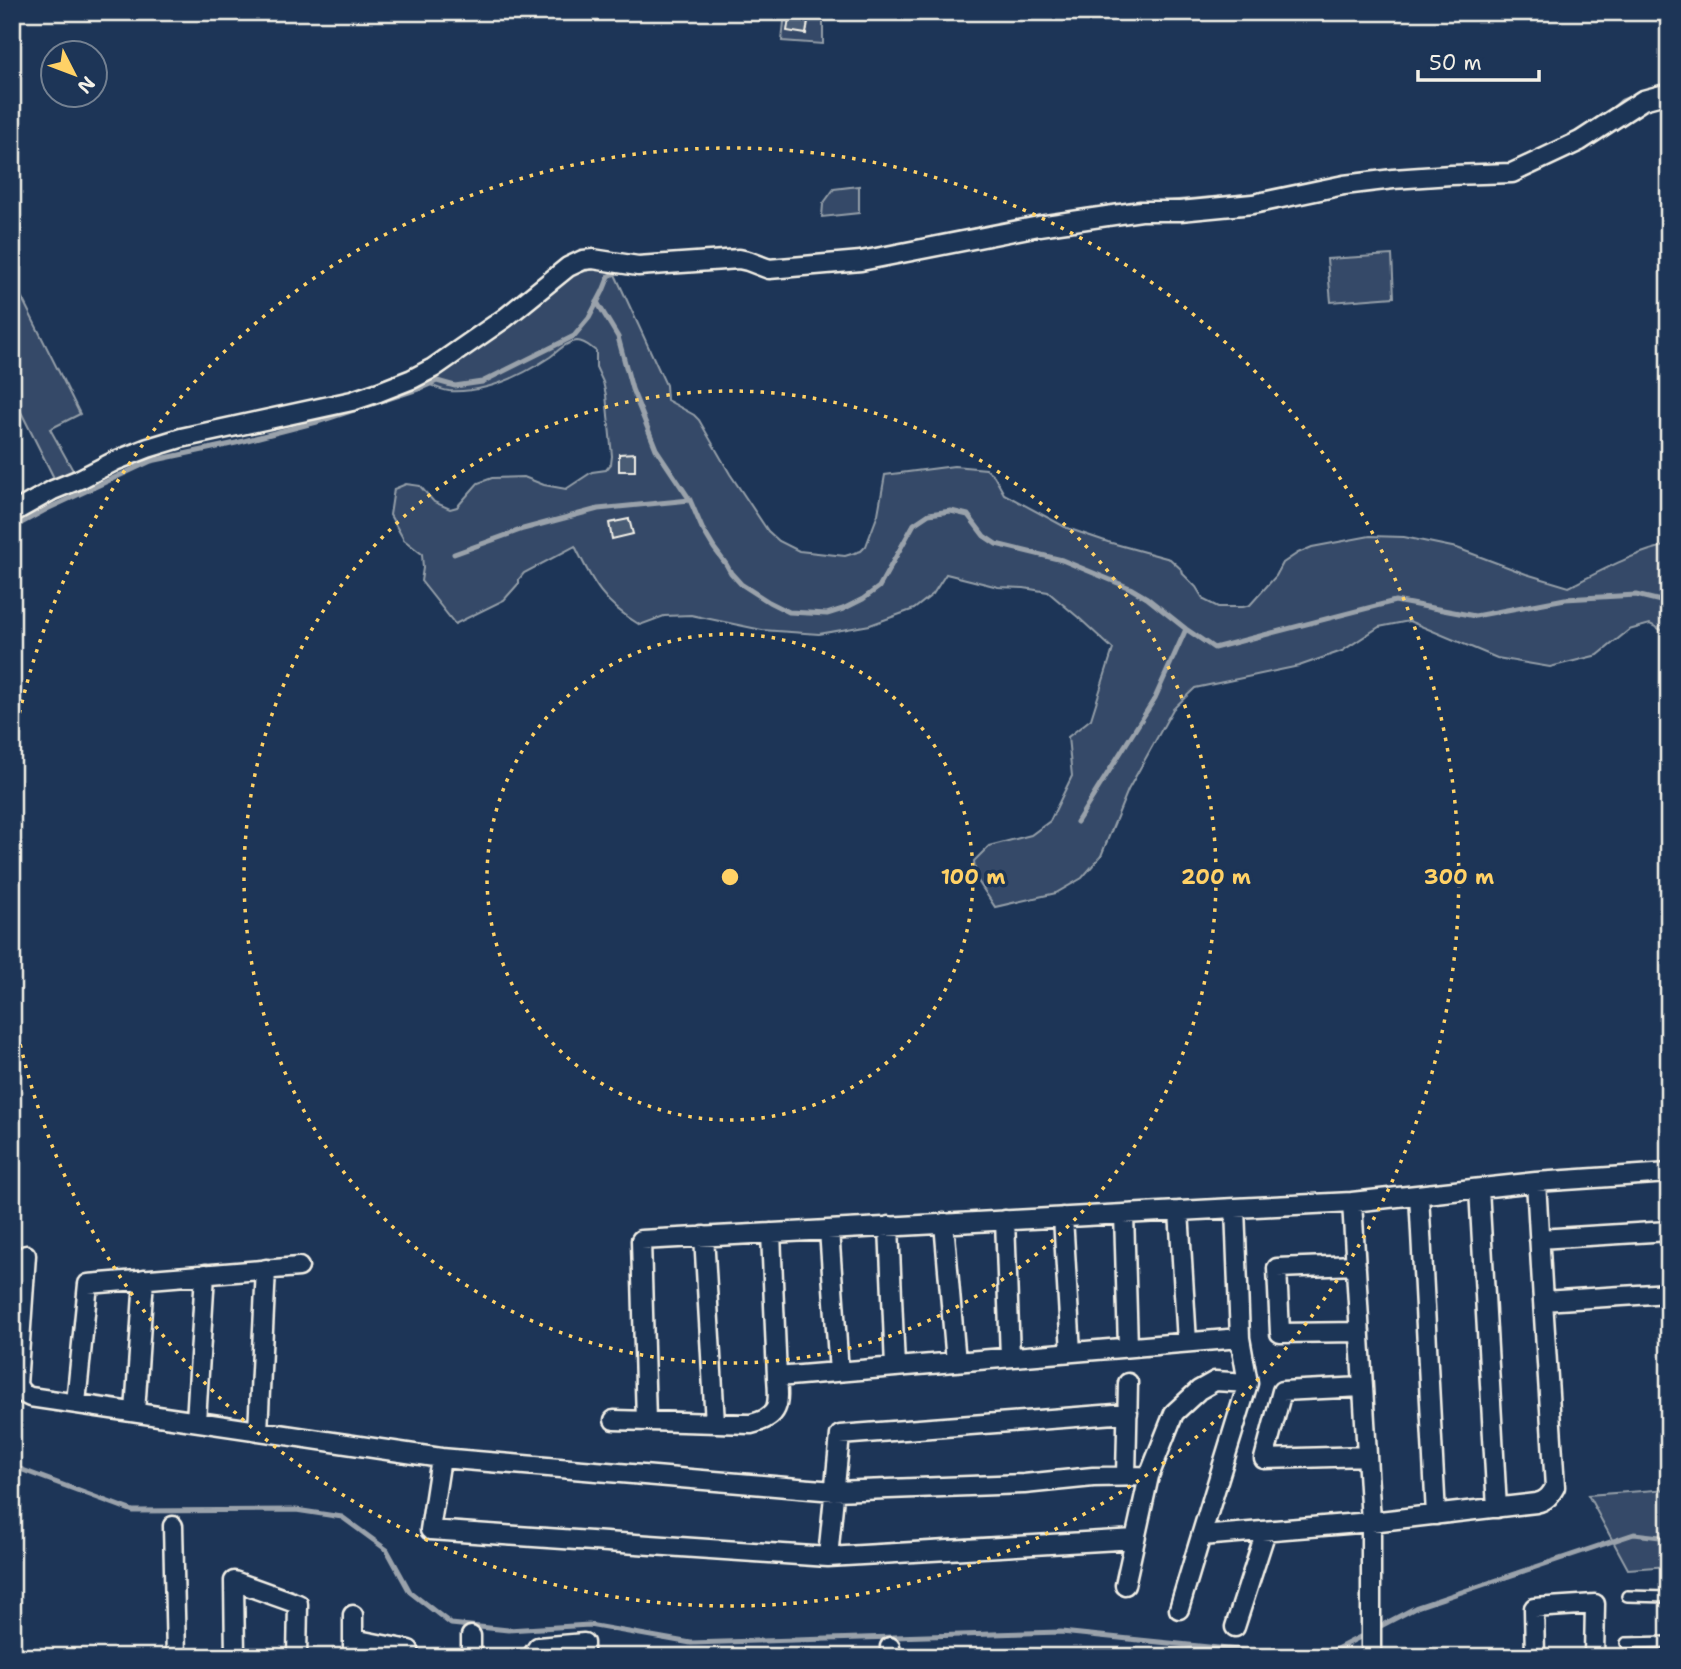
<svg xmlns="http://www.w3.org/2000/svg" width="1681" height="1669" font-family="'Shantell Sans',sans-serif">
<rect width="100%" height="100%" fill="#1d3557"/>
<filter id="ink" filterUnits="userSpaceOnUse"><feTurbulence type="fractalNoise" baseFrequency=".0143" numOctaves="2"/><feDisplacementMap in="SourceGraphic" scale="14" xChannelSelector="R" yChannelSelector="G"/><feConvolveMatrix kernelMatrix="1 2 1 2 8 2 1 2 1" color-interpolation-filters="sRGB"/></filter>
<g filter="url(#ink)">
<!-- green -->
<path fill="#354a67" stroke="#949ea8" stroke-width="2" d="M 785,12 L 823,12 L 823,44 L 782,41 Z
M 859,186 L 859,213 L 822,217 L 823,204 L 834,189 Z
M 1392,255 L 1394,297 L 1331,302 L 1327,259 Z
M 599,268 L 613,270 L 666,385 L 667,400 L 694,415 L 699,420 L 730,474 L 768,531 L 779,541 L 799,551 L 845,556 L 861,551 L 866,546 L 878,514 L 885,475 L 954,466 L 986,469 L 994,476 L 1004,494 L 1067,528 L 1108,542 L 1170,559 L 1182,570 L 1183,574 L 1196,587 L 1204,600 L 1218,607 L 1243,607 L 1250,605 L 1276,576 L 1283,563 L 1298,553 L 1312,547 L 1370,536 L 1404,537 L 1457,548 L 1526,574 L 1569,587 C 1601,571 1634,552 1669,545 L 1669,634 L 1650,624 L 1629,630 L 1598,655 L 1550,667 L 1497,658 L 1409,621 L 1379,627 L 1342,651 L 1299,666 L 1195,688 L 1173,709 L 1128,790 L 1101,856 L 1082,878 L 1056,893 L 995,907 L 976,878 L 974,861 L 989,846 L 1031,835 L 1050,821 L 1072,776 L 1068,737 L 1091,719 L 1113,649 L 1079,618 L 1048,592 L 1024,588 L 998,587 L 946,574 L 933,594 L 914,609 L 870,625 L 819,634 L 762,630 L 691,615 L 664,616 L 640,625 C 603,603 593,583 575,546 L 524,573 L 519,579 L 519,583 L 504,600 L 455,624 L 421,581 L 423,568 L 422,554 L 404,540 L 390,515 L 394,489 L 406,484 L 420,486 L 434,502 L 450,509 L 457,507 L 478,483 L 492,478 L 524,477 L 544,485 L 566,489 L 592,472 L 606,470 L 611,464 L 612,456 L 606,395 L 603,382 L 596,367 L 596,351 C 590,347 585,341 577,341 C 566,342 558,351 550,357 C 520,377 485,393 449,391 C 440,390 431,385 423,382 L 573,274 Z
M 12,278 L 80,414 L 50,429 L 75,474 L 57,484 L 12,394 Z
M 1669,1489 L 1669,1566 L 1628,1569 L 1588,1495 Z"/>
<g fill="none" stroke-linecap="round" stroke-linejoin="round">
<!-- stream -->
<path stroke="#9aa2ab" stroke-width="5" d="M 1610,112 L 1622,101 L 1640,94
M 1161,203 L 1252,195
M 597,302 L 618,337 L 632,389 L 656,449 L 690,500 L 702,528 L 714,548 L 726,564 L 731,573 L 741,584 L 769,602 L 789,612 L 827,614 L 843,609 L 863,599 L 879,587 L 914,524 L 929,514 L 951,511 L 968,515 L 984,536 L 996,544 L 1062,560 L 1130,588 L 1147,598 L 1186,629 L 1214,648 L 1395,601 L 1475,616 L 1565,599 L 1636,595 L 1669,603
M 12,528 L 47,509 L 151,461 L 236,443 L 317,422 L 421,388 L 437,381 L 455,386 L 482,382 L 574,336 L 589,318 L 603,291 L 609,276 L 617,272 L 623,272
M 454,554 L 523,529 L 598,509 L 690,500
M 1077,822 L 1155,698 L 1186,629
M 12,1466 L 133,1511 L 296,1510 L 342,1517 L 387,1550 L 410,1592 L 451,1624 L 508,1630 L 589,1625 L 691,1643 L 1061,1632 L 1286,1655 L 1327,1654 L 1366,1634
M 1375,1629 L 1417,1607 L 1634,1534 L 1669,1538"/>
</g>
<!-- building -->
<path fill="#485b74" stroke="#f4f1e8" stroke-width="2" d="M 790,12 L 809,15 L 806,34 L 787,31 Z
M 635,453 L 635,471 L 619,471 L 619,454 Z
M 629,519 L 633,534 L 612,539 L 609,523 Z"/>
<g fill="none" stroke-linecap="round" stroke-linejoin="round">
<!-- lane casing -->
<g stroke="#f4f1e8" stroke-width="14">
<path id="lane" d="M 1627,1596 L 1669,1597
M 1626,1643 L 1669,1642"/>
</g>
<!-- street casing -->
<g stroke="#f4f1e8" stroke-width="23">
<path id="street" d="M 12,513 L 53,490 L 80,479 L 115,461 L 148,448 L 181,438 L 352,401 L 379,392 L 412,379 L 433,368 L 505,318 L 568,267 L 583,260 L 593,259 L 638,266 L 739,259 L 748,261 L 769,269 L 861,261 L 1039,226 L 1141,211 L 1180,211 L 1253,204 L 1344,185 L 1393,179 L 1451,175 L 1512,173 L 1580,141 L 1643,100 L 1669,93
M 1536,1182 L 1543,1301
M 1479,1189 L 1497,1508
M 1419,1195 L 1436,1515
M 1352,1202 L 1536,1182 L 1669,1173
M 1179,1211 L 1187,1342
M 1124,1214 L 1128,1347
M 1063,1217 L 1071,1352
M 1005,1220 L 1010,1357
M 944,1223 L 956,1362
M 889,1226 L 895,1367
M 829,1230 L 839,1372
M 771,1233 L 777,1377
M 704,1236 L 715,1423
M 1539,1239 L 1669,1231
M 26,1255 L 17,1385 L 22,1393 L 30,1397 L 441,1458 L 834,1491 L 1024,1484 L 1093,1477 L 1149,1476 L 1174,1413 L 1199,1390 L 1215,1381 L 1248,1383 L 1240,1338
M 1356,1265 L 1277,1268 L 1280,1333 L 1360,1332
M 1248,1383 L 1201,1536 L 1371,1522 L 1536,1503 C 1546,1501 1550,1496 1555,1487 L 1543,1301 L 1669,1293
M 1363,1387 L 1282,1391 L 1264,1459 L 1367,1456
M 76,1403 L 88,1284 L 299,1267
M 135,1412 L 144,1279
M 614,1420 L 751,1424 C 781,1417 779,1403 777,1377 L 1240,1338 L 1235,1208 L 1352,1202 L 1371,1522 L 1371,1657
M 196,1421 L 205,1274
M 646,1421 L 641,1240 L 1235,1208
M 258,1431 L 266,1269
M 441,1458 L 430,1530 L 828,1557 L 1135,1539
M 1126,1476 L 1128,1383
M 173,1526 L 176,1657
M 828,1557 L 840,1435 L 1128,1413
M 1125,1585 L 1149,1476
M 1179,1609 L 1201,1536
M 1235,1627 L 1266,1531
M 353,1639 L 409,1650 L 409,1657
M 235,1657 L 234,1581 L 298,1604 L 297,1657
M 353,1657 L 353,1615
M 471,1657 L 471,1636
M 531,1657 L 538,1647 L 584,1643 L 584,1657
M 890,1657 L 890,1647
M 1535,1657 L 1534,1608 L 1595,1604 L 1594,1657"/>
</g>
<!-- lane -->
<use href="#lane" stroke="#1d3557" stroke-width="9"/>
<!-- street -->
<use href="#street" stroke="#1d3557" stroke-width="18"/>
</g>
</g>
<!-- distance rings -->
<g fill="none" stroke="#ffd166" stroke-width="3.5" stroke-dasharray="3.5 7">
<circle cx="730" cy="877" r="243"/>
<circle cx="730" cy="877" r="486"/>
<path d="M13 744A729 729 0 1 1 13 1010"/>
</g>
<circle cx="730" cy="877" r="10" fill="#ffd166" stroke="#1d3557" stroke-width="3.5"/>
<g font-size="21" text-anchor="middle" font-weight="bold" fill="#ffd166" stroke="#1d3557" stroke-width="7" stroke-linejoin="round" paint-order="stroke">
<text x="973" y="884">100 m</text>
<text x="1216" y="884">200 m</text>
<text x="1459" y="884">300 m</text>
</g>
<!-- margin -->
<rect width="1681" height="1669" fill="none" stroke="#1d3557" stroke-width="42"/>
<rect x="21" y="21" width="1639" height="1627" fill="none" stroke="#f4f1e8" stroke-width="2.5" filter="url(#ink)"/>
<!-- north arrow -->
<g transform="translate(74 74) rotate(132)"><circle r="33" fill="#1d3557" stroke="#738091" stroke-width="2"/>
<path d="M0-5L12 26L0 18L-12 26Z" fill="#ffd166"/>
<text y="-10" font-size="19" font-weight="bold" text-anchor="middle" fill="#f4f1e8">N</text>
</g>
<!-- scale -->
<path d="M1418 70v10h121v-10" fill="none" stroke="#f4f1e8" stroke-width="3.5"/>
<text x="1429" y="70" font-size="21" fill="#f4f1e8" stroke="#1d3557" stroke-width="5" paint-order="stroke">50 m</text>
</svg>
